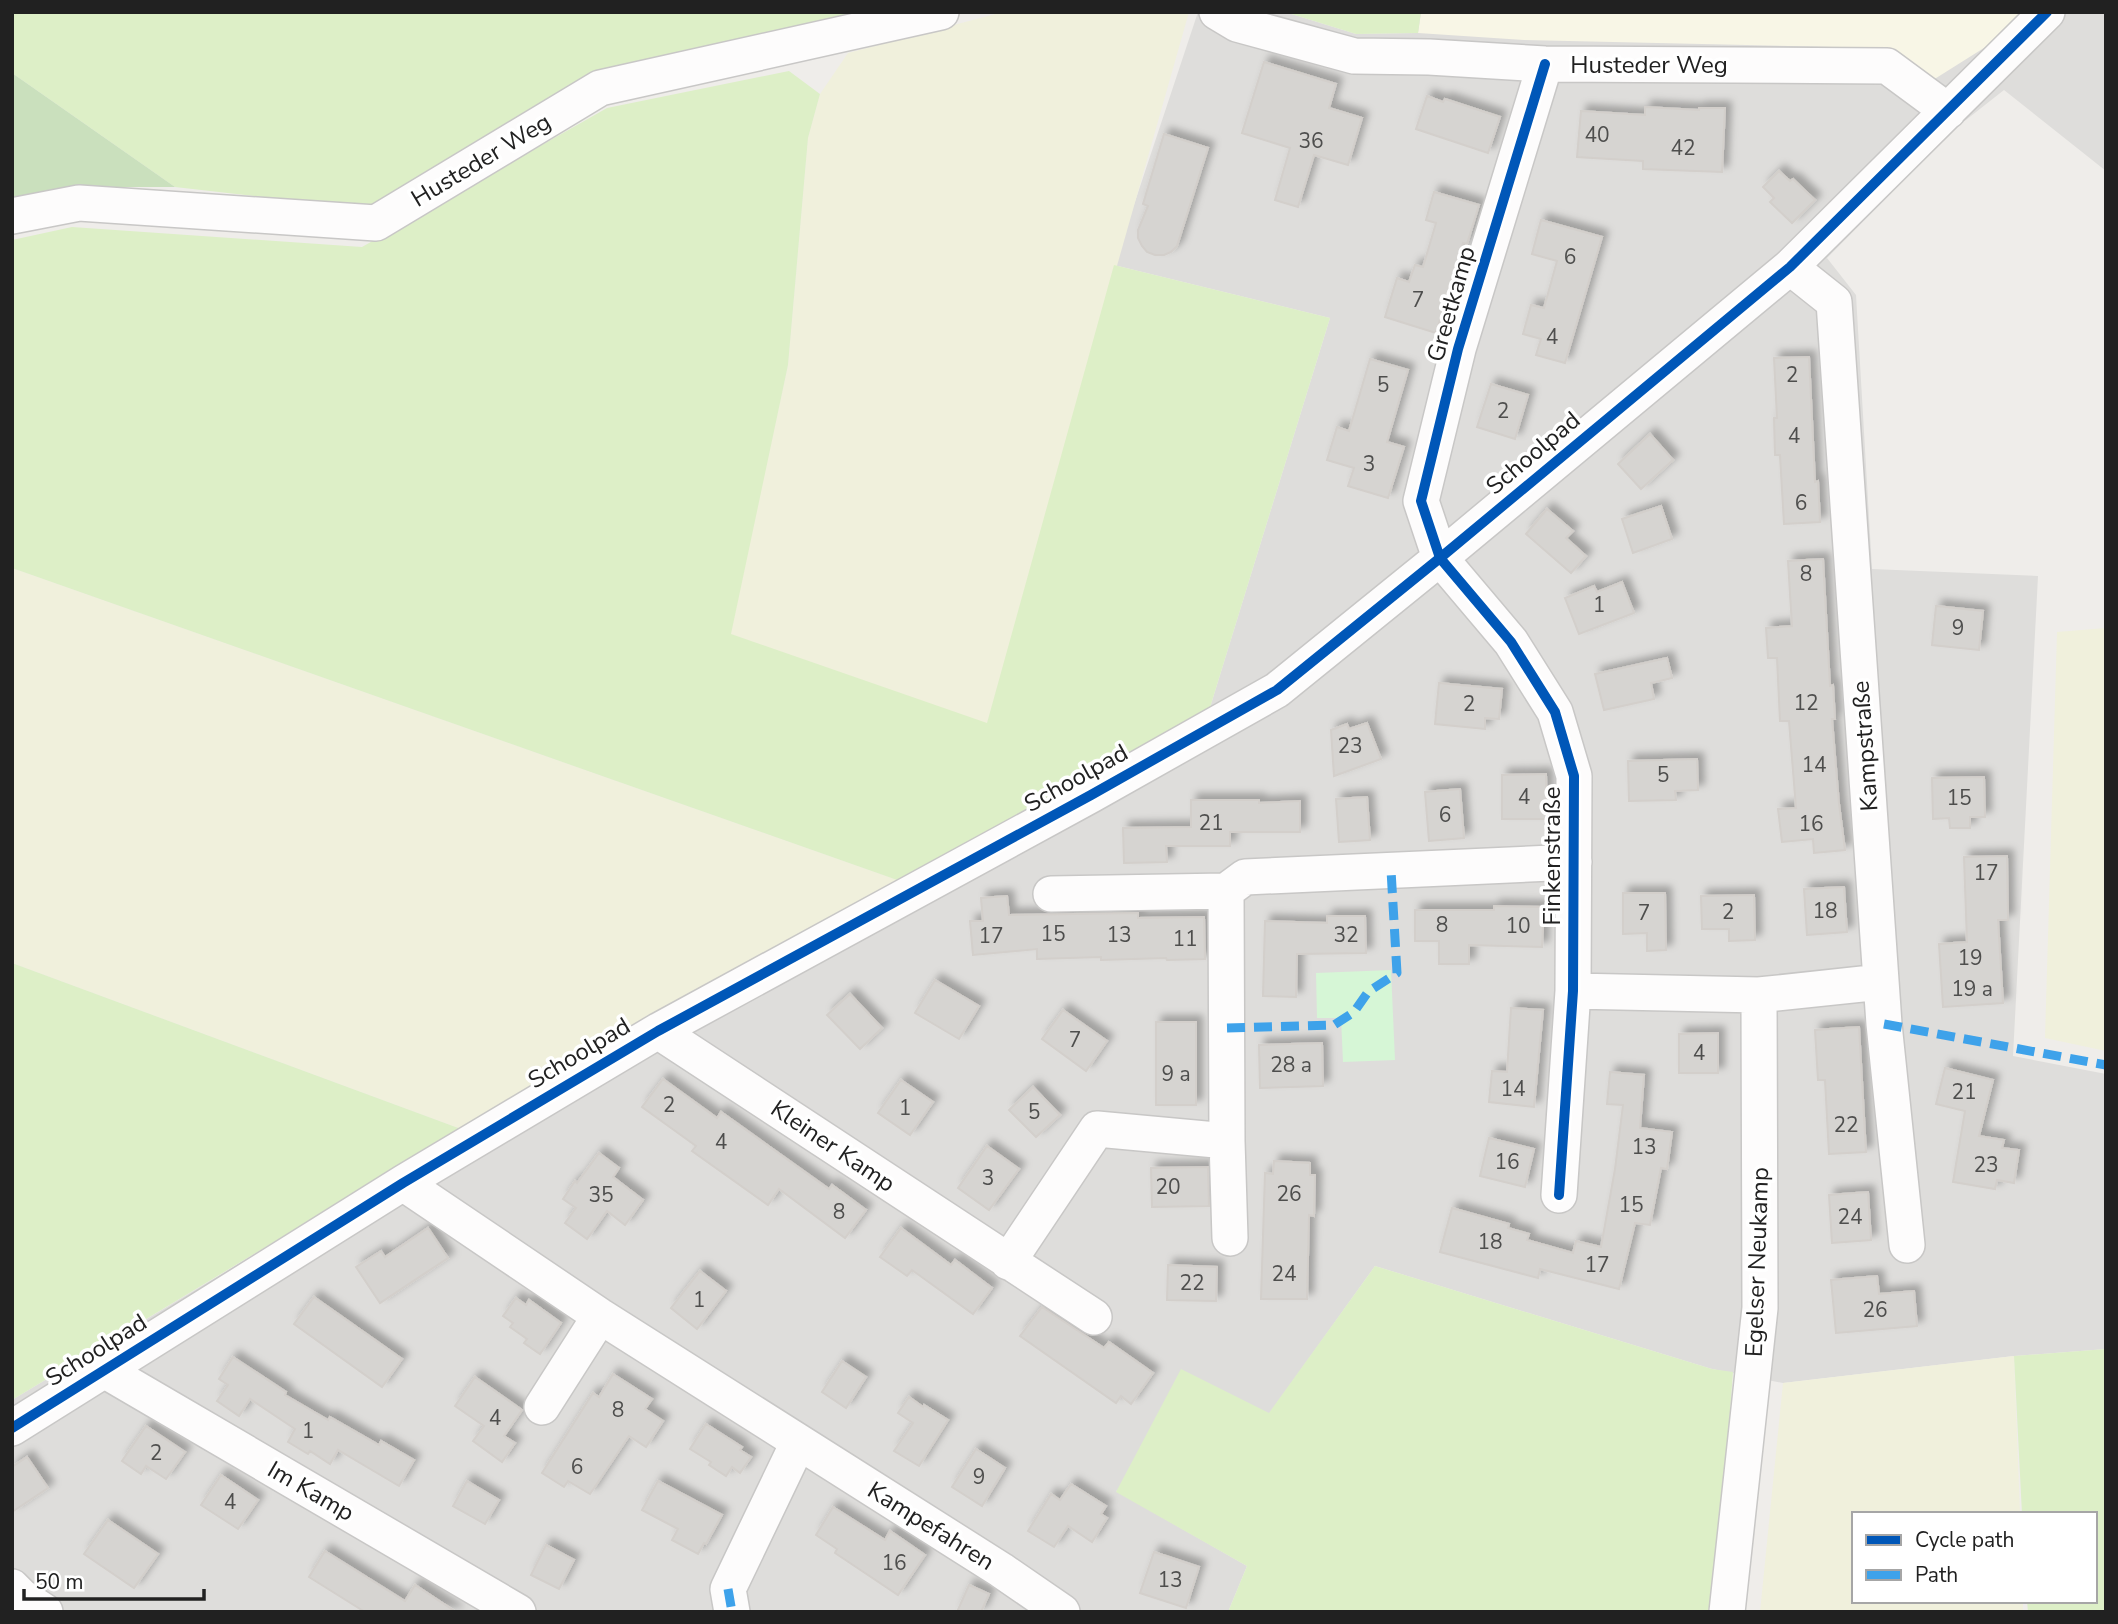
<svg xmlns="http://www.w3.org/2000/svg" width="2118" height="1624" font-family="'Nunito Sans',sans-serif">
<defs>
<filter id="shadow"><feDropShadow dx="6" dy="-6" stdDeviation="3.5" flood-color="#0004"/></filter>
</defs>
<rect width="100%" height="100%" fill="#efedea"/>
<!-- residential -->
<path fill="#dedddb" d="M 1198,12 L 1285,12 L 1356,34 L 1417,33 L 1421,12 L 2106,12 L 2106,171 L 2004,90 L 1957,127 L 1827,258 L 1856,295 L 1872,569 L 2038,576 L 2013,1056 L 2106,1074 L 2106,1349 L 2014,1356 L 1783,1383 L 1712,1369 L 1375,1266 L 1269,1414 L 1116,1491 L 1247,1566 L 1228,1612 L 24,1612 L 12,1602 L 12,1400 L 644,1020 L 1208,714 L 1330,318 L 1114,265 Z"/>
<!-- education -->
<path fill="#f8f6e6" d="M 1421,12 L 2025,12 L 1995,41 L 1933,80 L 1877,48 L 1524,40 L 1418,33 Z"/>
<!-- farmland -->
<path fill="#f0f0dc" d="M 1003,12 L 1189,12 L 987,724 L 730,634 L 788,365 L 808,138 L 820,94 L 848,53 Z
M 12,568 L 900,881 L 461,1129 L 12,963 Z
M 2106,628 L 2106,1051 L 2045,1038 L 2057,632 Z
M 2014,1356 L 2020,1514 L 1854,1514 L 1854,1601 L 2023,1601 L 2023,1612 L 1760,1612 L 1783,1383 Z"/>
<!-- grass -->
<path fill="#ddefc7" d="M 12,12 L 882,12 L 583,80 L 375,210 L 175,187 L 12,73 Z
M 1285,12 L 1421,12 L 1418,33 L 1356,34 Z
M 789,71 L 820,94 L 808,138 L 788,365 L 731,634 L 987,723 L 1114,265 L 1330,318 L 1208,714 L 900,881 L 12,568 L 12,240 L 72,227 L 362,247 L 607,108 Z
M 12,963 L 461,1129 L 12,1400 Z
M 1375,1266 L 1712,1369 L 1733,1372 L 1715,1612 L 1228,1612 L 1247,1566 L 1116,1492 L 1181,1369 L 1269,1413 Z
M 2106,1349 L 2106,1612 L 2028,1612 L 2027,1601 L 2095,1601 L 2095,1514 L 2022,1514 L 2014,1356 Z"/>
<!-- forest -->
<path fill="#cae0bd" d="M 12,73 L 175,187 L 75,187 L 12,204 Z"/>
<!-- park -->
<path fill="#d6f6d6" d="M 1391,970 L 1395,1060 L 1343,1062 L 1341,1018 L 1317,1018 L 1316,973 Z"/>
<!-- building -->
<path fill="#d6d4d1" stroke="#d3cfcb" stroke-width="2" filter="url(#shadow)" d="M 1264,62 L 1336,84 L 1329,108 L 1362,118 L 1348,165 L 1314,155 L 1298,207 L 1275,200 L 1290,148 L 1242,133 Z
M 1427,96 L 1443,102 L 1445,99 L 1500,117 L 1488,153 L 1416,129 Z
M 1645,107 L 1699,110 L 1699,108 L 1725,108 L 1722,172 L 1643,169 L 1643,161 L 1577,157 L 1581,111 L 1645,115 Z
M 1164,134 L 1208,148 L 1177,246 L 1171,252 L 1164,255 L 1155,255 L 1147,252 L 1142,246 L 1138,238 L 1138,230 L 1148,206 L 1143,204 Z
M 1779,171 L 1790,181 L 1793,179 L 1815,200 L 1792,223 L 1770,202 L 1774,198 L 1763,187 Z
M 1434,192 L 1479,205 L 1467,244 L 1463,243 L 1436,333 L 1385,317 L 1397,278 L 1409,282 L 1415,265 L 1423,267 L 1436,223 L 1426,220 Z
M 1541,220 L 1602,237 L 1565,363 L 1536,355 L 1541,339 L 1523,334 L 1531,305 L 1544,308 L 1557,261 L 1532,254 Z
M 1809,357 L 1815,482 L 1818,481 L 1820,522 L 1784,524 L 1780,455 L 1775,455 L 1774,418 L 1777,418 L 1774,358 Z
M 1370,359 L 1408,370 L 1387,442 L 1404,447 L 1388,498 L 1348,486 L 1354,468 L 1327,460 L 1337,427 L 1349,431 Z
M 1491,384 L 1528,395 L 1515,439 L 1477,427 Z
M 1650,434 L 1673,460 L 1641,489 L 1618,464 Z
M 1661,506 L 1672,539 L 1633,553 L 1622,519 Z
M 1547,509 L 1573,531 L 1566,538 L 1586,556 L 1571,573 L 1526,534 Z
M 1823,559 L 1830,686 L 1833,685 L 1835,719 L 1832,719 L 1839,804 L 1845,850 L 1814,853 L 1813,839 L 1782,842 L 1778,809 L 1796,808 L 1789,721 L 1780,721 L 1777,658 L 1768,658 L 1766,628 L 1792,626 L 1788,561 Z
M 1622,582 L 1634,613 L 1579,634 L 1565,598 L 1594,586 L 1597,592 Z
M 1936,606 L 1983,611 L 1979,650 L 1932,645 Z
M 1667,658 L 1672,678 L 1651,683 L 1654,699 L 1604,710 L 1595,674 Z
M 1439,683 L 1502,689 L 1499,719 L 1485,718 L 1485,729 L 1435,724 Z
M 1367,723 L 1381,759 L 1334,776 L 1331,730 L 1347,724 L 1349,729 Z
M 1697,759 L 1698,790 L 1675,791 L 1676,800 L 1629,801 L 1628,761 Z
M 1546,774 L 1547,819 L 1502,819 L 1502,775 Z
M 1984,777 L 1985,817 L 1970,817 L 1970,828 L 1950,828 L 1949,818 L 1933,819 L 1932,778 Z
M 1460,789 L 1464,838 L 1429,841 L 1425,792 Z
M 1367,797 L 1370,840 L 1339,842 L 1336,799 Z
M 1191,800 L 1259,800 L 1259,803 L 1300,801 L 1300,832 L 1230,832 L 1230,846 L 1166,846 L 1167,862 L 1124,863 L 1123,828 L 1191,827 Z
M 2007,856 L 2008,920 L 1998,920 L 2003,1003 L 1943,1007 L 1939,944 L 1967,942 L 1964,857 Z
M 1844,887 L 1847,932 L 1807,935 L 1804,889 Z
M 1623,893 L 1665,893 L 1666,950 L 1647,951 L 1647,933 L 1623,934 Z
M 1754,895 L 1755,940 L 1729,941 L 1729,929 L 1702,929 L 1701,896 Z
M 1007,896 L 1009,915 L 1138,913 L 1138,918 L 1204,917 L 1205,959 L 1167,960 L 1166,958 L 1101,960 L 1101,957 L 1037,959 L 1037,949 L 973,955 L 970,921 L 983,921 L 981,898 Z
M 1494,906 L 1544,907 L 1542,947 L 1469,945 L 1469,964 L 1439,964 L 1439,941 L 1415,941 L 1415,910 L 1494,910 Z
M 1327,916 L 1365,916 L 1366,953 L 1297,954 L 1296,997 L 1263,996 L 1265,921 L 1327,923 Z
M 935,980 L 979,1006 L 959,1039 L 915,1013 Z
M 850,994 L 882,1028 L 860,1049 L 827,1015 Z
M 1511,1008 L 1543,1010 L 1534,1107 L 1489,1102 L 1492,1071 L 1507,1072 Z
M 1063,1010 L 1107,1041 L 1086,1071 L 1042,1039 Z
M 1156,1022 L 1196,1022 L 1196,1105 L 1156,1105 Z
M 1859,1027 L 1866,1152 L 1829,1154 L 1825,1080 L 1818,1080 L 1815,1030 Z
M 1718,1033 L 1718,1073 L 1679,1073 L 1679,1034 Z
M 1322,1043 L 1323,1086 L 1260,1088 L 1259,1045 Z
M 1945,1068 L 1993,1080 L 1979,1136 L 2004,1140 L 2002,1148 L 2019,1150 L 2014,1183 L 1997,1180 L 1995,1189 L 1953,1182 L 1965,1111 L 1936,1104 Z
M 1610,1072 L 1644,1075 L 1640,1128 L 1672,1132 L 1667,1169 L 1661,1168 L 1650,1225 L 1635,1223 L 1619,1289 L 1540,1269 L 1538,1278 L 1440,1252 L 1452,1208 L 1509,1224 L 1508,1228 L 1529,1234 L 1527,1240 L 1573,1253 L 1576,1241 L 1601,1247 L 1615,1169 L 1623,1105 L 1607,1104 Z
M 663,1079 L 717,1118 L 721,1112 L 829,1189 L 832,1185 L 866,1210 L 845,1238 L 779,1189 L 768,1205 L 692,1151 L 696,1146 L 642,1107 Z
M 901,1080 L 933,1102 L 910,1135 L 878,1113 Z
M 1033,1087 L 1060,1115 L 1036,1137 L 1009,1110 Z
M 1489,1138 L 1534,1149 L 1525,1187 L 1480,1176 Z
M 987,1146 L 1019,1169 L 989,1210 L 958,1188 Z
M 599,1153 L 619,1168 L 613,1177 L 643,1200 L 625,1225 L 607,1211 L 587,1239 L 565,1223 L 576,1208 L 563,1199 L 575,1181 L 577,1183 Z
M 1274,1161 L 1310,1163 L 1310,1175 L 1315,1175 L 1314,1216 L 1309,1215 L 1307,1299 L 1261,1299 L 1265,1173 L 1273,1174 Z
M 1208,1167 L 1209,1206 L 1152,1207 L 1151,1168 Z
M 1868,1192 L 1871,1240 L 1832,1243 L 1829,1195 Z
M 428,1228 L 448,1258 L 380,1303 L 356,1267 L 381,1251 L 385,1257 Z
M 901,1228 L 951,1265 L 955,1260 L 992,1288 L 973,1314 L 912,1270 L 907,1276 L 880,1257 Z
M 1168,1265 L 1217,1267 L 1216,1301 L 1167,1300 Z
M 700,1271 L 726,1291 L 697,1329 L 671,1308 Z
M 1877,1276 L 1879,1294 L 1914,1291 L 1917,1326 L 1836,1333 L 1831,1280 Z
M 314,1297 L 402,1359 L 382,1387 L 294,1324 Z
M 516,1298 L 526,1305 L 529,1300 L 561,1323 L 540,1354 L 524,1343 L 527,1339 L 510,1327 L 513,1323 L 503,1316 Z
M 1042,1307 L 1104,1348 L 1109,1342 L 1153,1373 L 1131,1404 L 1121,1396 L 1116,1403 L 1020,1336 Z
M 233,1357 L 286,1392 L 285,1395 L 328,1420 L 330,1417 L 379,1445 L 381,1441 L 414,1460 L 399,1486 L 338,1450 L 330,1464 L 310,1451 L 308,1454 L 288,1442 L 295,1429 L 250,1399 L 239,1416 L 217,1401 L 228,1385 L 219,1379 Z
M 842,1361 L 866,1377 L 846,1408 L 822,1392 Z
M 613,1374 L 652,1399 L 645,1409 L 663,1421 L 646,1447 L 629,1436 L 590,1494 L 568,1481 L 564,1487 L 542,1473 L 593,1393 L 599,1397 Z
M 475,1377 L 522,1410 L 504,1436 L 515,1443 L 502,1462 L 473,1441 L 484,1426 L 455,1406 Z
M 909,1397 L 923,1407 L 924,1405 L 948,1420 L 919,1466 L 894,1451 L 913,1423 L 898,1413 Z
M 706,1424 L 742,1447 L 740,1450 L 751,1457 L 740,1473 L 732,1467 L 726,1476 L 709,1465 L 711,1462 L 690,1449 Z
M 146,1426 L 185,1452 L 166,1479 L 146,1466 L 141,1474 L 122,1461 Z
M 976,1449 L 1005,1468 L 982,1506 L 952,1487 Z
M 27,1457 L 48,1488 L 12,1512 L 12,1467 Z
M 221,1475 L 258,1500 L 238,1529 L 201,1505 Z
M 467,1481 L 499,1500 L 485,1524 L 453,1506 Z
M 658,1481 L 722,1515 L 706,1544 L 704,1543 L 698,1554 L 672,1540 L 678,1529 L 642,1510 Z
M 1071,1484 L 1106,1506 L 1101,1514 L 1107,1518 L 1092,1542 L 1068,1526 L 1054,1547 L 1028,1531 L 1051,1494 L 1060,1500 Z
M 833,1507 L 885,1540 L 890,1531 L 925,1555 L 898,1595 L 835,1553 L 837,1549 L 816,1535 Z
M 108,1520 L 158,1554 L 134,1588 L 84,1554 Z
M 546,1545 L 574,1560 L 559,1589 L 531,1575 Z
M 325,1551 L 405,1601 L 415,1585 L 456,1612 L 365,1612 L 309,1577 Z
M 1154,1552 L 1199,1567 L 1186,1608 L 1140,1593 Z
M 969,1585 L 989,1594 L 981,1612 L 957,1612 Z"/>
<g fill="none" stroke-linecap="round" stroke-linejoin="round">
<!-- minor casing -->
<g stroke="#c8c7c6" stroke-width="38">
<path id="minor" d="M 1217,12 L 1237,24 L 1354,56 L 1429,57 L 1545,64 L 1887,66 L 1948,111
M 1545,64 L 1458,349 L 1421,501 L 1440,558 L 1511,642 L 1555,712 L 1574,776 L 1573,991 L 1559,1195
M 12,216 L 79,203 L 376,223 L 600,88 L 941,12
M 1790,267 L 1834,302 L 1884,1024 L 1907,1245
M 1051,894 L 1226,891 L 1245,877 L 1574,862
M 1573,991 L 1759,995 L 1881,982
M 658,1031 L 1094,1317
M 1227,1141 L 1230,1238
M 403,1183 L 600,1316 L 1001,1570 L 1062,1612
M 1008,1262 L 1097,1129 L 1227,1141 L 1226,891
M 104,1370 L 518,1612
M 542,1407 L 600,1316
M 12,1428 L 403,1183 L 658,1031 L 1091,795 L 1277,690 L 1440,558 L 1790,267 L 2047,12
M 12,1587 L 22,1597 L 45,1612
M 732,1612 L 728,1589 L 798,1443
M 1727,1612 L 1760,1308 L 1759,995"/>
</g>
<!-- minor -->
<use href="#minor" stroke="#fdfcfc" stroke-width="35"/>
<!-- quiet -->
<path stroke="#3ea2ea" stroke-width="9" stroke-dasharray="18 9" stroke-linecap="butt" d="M 1884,1024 L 2106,1065
M 1227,1028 L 1334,1025 L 1354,1012 L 1368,992 L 1397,973 L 1391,870
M 728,1589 L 732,1612"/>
<!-- cycleway casing -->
<g stroke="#fff" stroke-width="15">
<path id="cycleway" d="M 1545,64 L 1458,349 L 1421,501 L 1440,558 L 1511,642 L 1555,712 L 1574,776 L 1573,991 L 1559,1195
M 12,1428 L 403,1183 L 658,1031 L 1091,795 L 1277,690 L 1440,558 L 1790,267 L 2047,12"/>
</g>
<!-- cycleway -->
<use href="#cycleway" stroke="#0057b8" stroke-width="10"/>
</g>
<g text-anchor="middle" stroke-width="7" stroke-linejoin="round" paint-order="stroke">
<!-- number labels -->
<g font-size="21" fill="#4e4e4d">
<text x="1597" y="142">40</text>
<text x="1311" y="148">36</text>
<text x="1683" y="155">42</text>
<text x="1570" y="264">6</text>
<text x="1418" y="307">7</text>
<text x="1552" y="344">4</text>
<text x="1792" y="382">2</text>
<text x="1383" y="392">5</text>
<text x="1503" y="418">2</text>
<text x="1794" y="443">4</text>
<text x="1369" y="471">3</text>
<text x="1801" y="510">6</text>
<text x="1806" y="581">8</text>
<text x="1599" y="612">1</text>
<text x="1958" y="635">9</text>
<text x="1806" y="710">12</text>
<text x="1469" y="711">2</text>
<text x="1350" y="753">23</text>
<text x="1814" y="772">14</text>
<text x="1663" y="782">5</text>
<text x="1524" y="804">4</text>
<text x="1959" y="805">15</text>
<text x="1445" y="822">6</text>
<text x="1211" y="830">21</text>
<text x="1811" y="831">16</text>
<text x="1986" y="880">17</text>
<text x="1825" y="918">18</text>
<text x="1728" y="919">2</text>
<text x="1644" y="920">7</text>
<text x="1442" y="932">8</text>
<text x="1518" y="933">10</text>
<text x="1053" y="941">15</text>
<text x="1119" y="942">13</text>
<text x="1346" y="942">32</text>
<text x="991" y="943">17</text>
<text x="1185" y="946">11</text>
<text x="1970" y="965">19</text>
<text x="1972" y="996">19 a</text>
<text x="1075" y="1047">7</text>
<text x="1699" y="1060">4</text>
<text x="1291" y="1072">28 a</text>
<text x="1176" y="1081">9 a</text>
<text x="1513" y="1096">14</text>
<text x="1964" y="1099">21</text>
<text x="669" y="1112">2</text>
<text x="905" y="1115">1</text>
<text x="1034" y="1119">5</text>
<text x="1846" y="1132">22</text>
<text x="721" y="1149">4</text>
<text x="1644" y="1154">13</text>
<text x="1507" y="1169">16</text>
<text x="1986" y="1172">23</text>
<text x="988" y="1185">3</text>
<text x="1168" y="1194">20</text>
<text x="1289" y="1201">26</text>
<text x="601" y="1202">35</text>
<text x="1631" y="1212">15</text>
<text x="839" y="1219">8</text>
<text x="1850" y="1224">24</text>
<text x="1490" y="1249">18</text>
<text x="1597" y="1272">17</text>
<text x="1284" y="1281">24</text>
<text x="1192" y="1290">22</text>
<text x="699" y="1307">1</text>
<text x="1875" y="1317">26</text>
<text x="618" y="1417">8</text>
<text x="495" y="1425">4</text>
<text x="308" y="1438">1</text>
<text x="156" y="1460">2</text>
<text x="577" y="1474">6</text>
<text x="979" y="1484">9</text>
<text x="230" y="1509">4</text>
<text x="894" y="1570">16</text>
<text x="1170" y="1587">13</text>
</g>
<!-- street labels -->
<g font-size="24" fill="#212121" stroke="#fff">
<text x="1649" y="73">Husteder Weg</text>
<text transform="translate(481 160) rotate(-31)" y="8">Husteder Weg</text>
<text transform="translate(1451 304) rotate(-74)" y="8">Greetkamp</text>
<text transform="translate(1533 453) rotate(-40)" y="8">Schoolpad</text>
<text transform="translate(1865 746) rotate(-94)" y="8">Kampstraße</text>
<text transform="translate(1076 778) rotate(-29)" y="8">Schoolpad</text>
<text transform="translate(1552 856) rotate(-90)" y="8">Finkenstraße</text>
<text transform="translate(579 1053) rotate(-31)" y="8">Schoolpad</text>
<text transform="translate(833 1146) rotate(34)" y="8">Kleiner Kamp</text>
<text transform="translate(1757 1262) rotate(-88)" y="8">Egelser Neukamp</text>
<text transform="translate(96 1350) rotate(-32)" y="8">Schoolpad</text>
<text transform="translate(311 1491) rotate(30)" y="8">Im Kamp</text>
<text transform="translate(931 1526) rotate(32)" y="8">Kampefahren</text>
</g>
</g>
<!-- border -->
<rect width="2118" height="1624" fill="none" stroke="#212121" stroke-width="28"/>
<!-- legend -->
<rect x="1852" y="1512" width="245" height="91" fill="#ffffff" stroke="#a6a6a6" stroke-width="2"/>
<rect x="1866" y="1535" width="35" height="10" fill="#0057b8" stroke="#a6a6a6" stroke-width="2"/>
<text x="1915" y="1547" font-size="21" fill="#212121">Cycle path</text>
<rect x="1866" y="1570" width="35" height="10" fill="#3ea2ea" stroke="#a6a6a6" stroke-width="2"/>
<text x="1915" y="1582" font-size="21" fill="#212121">Path</text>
<!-- scale -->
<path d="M24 1589v10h180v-10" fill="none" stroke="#212121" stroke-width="3.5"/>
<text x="35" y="1589" font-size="21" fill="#212121" stroke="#ffffff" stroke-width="5" paint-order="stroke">50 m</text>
</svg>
